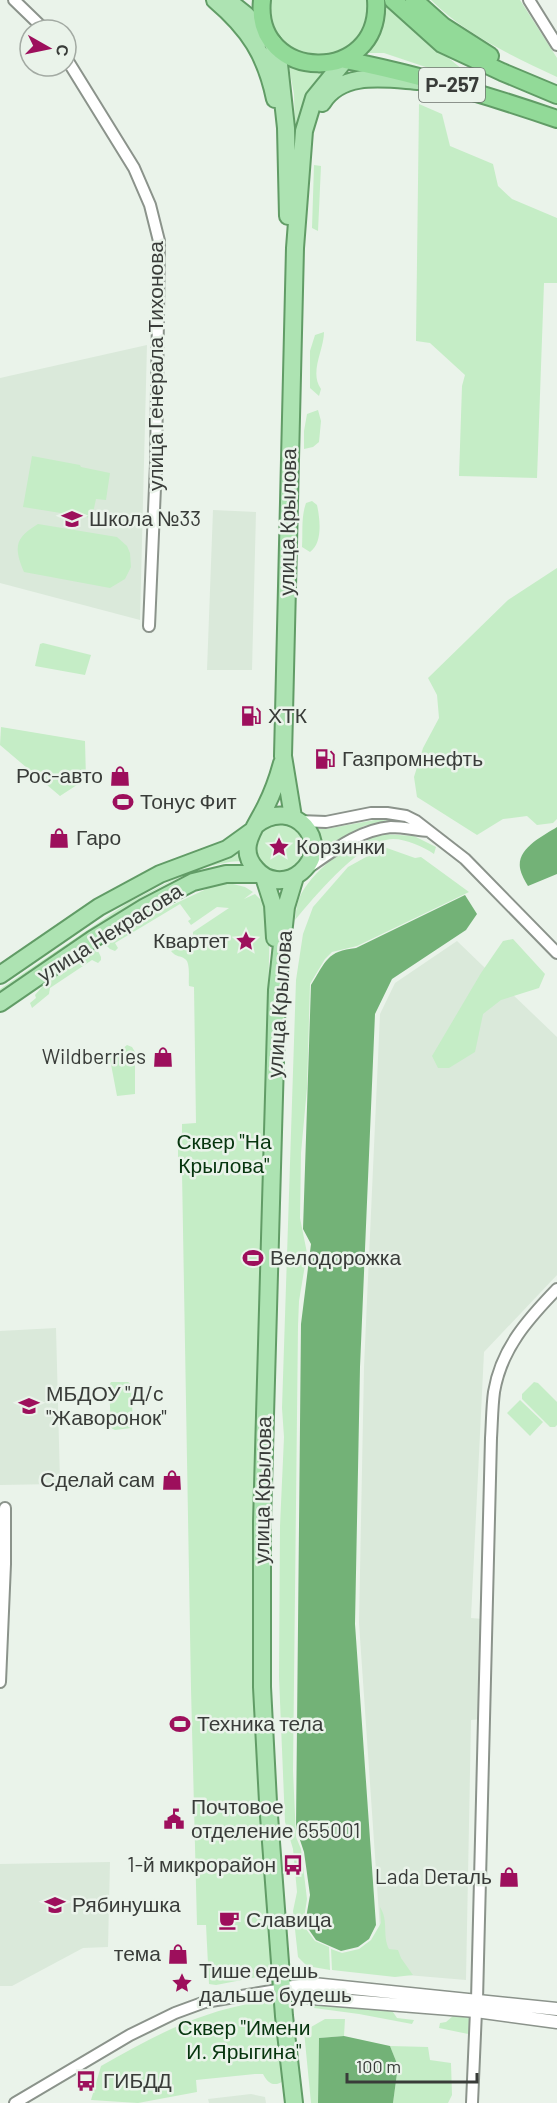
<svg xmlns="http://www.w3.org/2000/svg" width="557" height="2103" font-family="Barlow,sans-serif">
<rect width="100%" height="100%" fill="#eaf3ea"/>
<!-- built -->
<path fill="#dae9da" d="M 147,345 L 140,620 L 0,583 L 0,378 Z
M 213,510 L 256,512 L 252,670 L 207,670 Z
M 457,941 L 557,1037 L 557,1275 L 484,1352 L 471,1618 L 484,1619 L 482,1719 L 471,1720 L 466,1980 L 383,1973 L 359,1623 L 364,1367 L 380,1014 L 395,983 Z
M 56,1328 L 60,1481 L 57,1484 L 0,1485 L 0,1331 Z
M 110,1862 L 108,1947 L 83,1948 L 12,1986 L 0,1986 L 0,1864 Z
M 251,2094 L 265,2097 L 266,2103 L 209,2103 L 208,2099 Z"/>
<!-- green -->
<path fill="#c5edc6" d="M 270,0 L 368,0 C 367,8 367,20 364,28 C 351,59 302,65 282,39 C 272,27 271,15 270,0 Z
M 382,0 L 386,0 L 407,23 L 482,86 L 384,53 L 362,53 Z
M 431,0 L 520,0 L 557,58 L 557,77 C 513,56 466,35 431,0 Z
M 288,62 L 329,70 C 306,92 304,105 295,135 L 294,94 Z
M 419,104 L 442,114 L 450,146 L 493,164 L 498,186 L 512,199 L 557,218 L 557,283 L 544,283 L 537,478 L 459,476 L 462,386 L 465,375 L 430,343 L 416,341 Z
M 314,165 L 321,166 L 318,231 L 312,228 Z
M 324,332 C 324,350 309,372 321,389 L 319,396 L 310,388 L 310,351 L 315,335 Z
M 318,410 L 321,421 L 319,442 L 313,447 L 304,449 L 304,431 L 307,414 Z
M 32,456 L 80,465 L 81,467 L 110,473 L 106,500 L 96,499 L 92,518 L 23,507 Z
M 312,501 L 317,505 C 320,519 323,543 310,552 L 302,547 C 303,532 301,517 306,503 Z
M 38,524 L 117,537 L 127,546 L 130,553 L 131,567 L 125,579 L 110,588 L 24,572 C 14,548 14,538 38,524 Z
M 557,568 L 557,819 L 553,823 L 537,825 L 527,816 L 503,819 L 477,835 L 417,797 L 414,777 L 423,748 L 439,718 L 437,695 L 428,678 L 508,600 Z
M 43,643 L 91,655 L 85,675 L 35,666 L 40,644 Z
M 1,727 L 85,741 L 86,779 L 60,796 L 0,745 Z
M 380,819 L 405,821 L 404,824 L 378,823 L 364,826 L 320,849 L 320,837 L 316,828 L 326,829 Z
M 279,821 C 284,823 293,825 297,828 C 322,847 288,887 264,868 C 260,865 257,856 254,851 L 258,833 Z
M 383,834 L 414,836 L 436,847 L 434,854 C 422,846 400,836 386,840 C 356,847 314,897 295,920 C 296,914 296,907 298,902 C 304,879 344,846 365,838 C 371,836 377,835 383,834 Z
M 384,847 L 415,858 L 421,857 L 469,892 L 357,946 L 332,952 L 325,959 L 310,984 L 307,1088 L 301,1153 L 300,1218 L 307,1253 L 299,1301 L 298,1326 L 293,1771 L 296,1837 L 301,1849 L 307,1899 L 303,1925 L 315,1941 L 329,1947 L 330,1970 L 307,1966 L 298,1957 L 293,1911 L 297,1892 L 293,1849 L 285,1822 L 279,1677 L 280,1526 L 284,1437 L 282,1408 L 296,980 L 303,934 L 313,907 L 348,867 Z
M 240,853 L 241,861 C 188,863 124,908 80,937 C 53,955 26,973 0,992 L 0,989 L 129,902 L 193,870 Z
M 229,883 L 245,887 L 253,892 L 244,899 L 255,894 L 266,905 L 270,916 L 261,1302 L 253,1513 L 255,1679 L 275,1961 L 262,1976 L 216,1985 L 209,1984 L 206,1925 L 197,1925 L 191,1689 L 182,1172 L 178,1171 L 178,1139 L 182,1138 L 182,1124 L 196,1123 L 194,987 L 189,986 C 188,980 191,963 185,959 C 180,955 177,958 171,951 L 191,936 L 193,937 L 193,932 L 229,908 L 217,907 L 191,925 L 188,921 L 191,919 L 180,904 L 115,943 L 118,948 L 115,951 L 110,949 L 107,946 L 110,937 L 134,923 L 217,884 Z
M 513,939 L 545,974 L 539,988 L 501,1000 L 483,1014 L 475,1052 L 449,1068 L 438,1068 L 432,1056 L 481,973 L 503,941 Z
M 91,950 L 98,951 L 101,957 L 101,960 L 98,963 L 92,960 L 50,988 L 49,994 L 32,1008 L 30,1003 L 36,998 L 35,995 L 47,981 Z
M 127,1045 L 132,1047 L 135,1052 L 135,1094 L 117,1096 L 110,1059 Z
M 111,1382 L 128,1382 L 131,1384 L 133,1423 L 131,1428 L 115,1430 L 111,1428 L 109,1386 Z
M 534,1382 L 538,1383 L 557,1402 L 557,1425 L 555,1427 L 550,1427 L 522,1399 L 522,1394 Z
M 520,1400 L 543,1422 L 530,1436 L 507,1413 Z
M 380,1907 C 389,1921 382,1935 389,1949 L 398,1950 L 401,1958 L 413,1975 L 395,1977 L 332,1970 L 331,1949 L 342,1953 L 359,1949 L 371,1940 L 381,1923 Z
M 265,2001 L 274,2005 L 278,2012 L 284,2081 C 274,2087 268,2084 263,2074 L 255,2074 L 196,2080 L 197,2092 L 138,2103 L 91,2100 L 101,2066 C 156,2035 201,2010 265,2001 Z
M 314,2002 L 391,2009 L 397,2018 L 414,2020 L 412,2024 L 359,2014 L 314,2008 Z
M 453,2016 L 468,2017 L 472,2022 L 473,2035 L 439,2028 L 440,2023 L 446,2022 Z
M 325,2019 L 345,2019 L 344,2036 L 319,2038 L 318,2103 L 311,2103 L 304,2031 Z
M 390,2046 L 428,2047 L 430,2060 L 451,2063 L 452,2095 L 448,2103 L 393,2103 L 398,2066 Z"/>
<!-- water -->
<path fill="#73b277" d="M 557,827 L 557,874 L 528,886 C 525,881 521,874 520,868 C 517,848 543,836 557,827 Z
M 465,895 L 477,914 L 466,930 L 392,979 L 375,1014 L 360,1367 L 355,1624 L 376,1925 L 369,1939 L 358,1947 L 341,1951 L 316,1940 L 305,1924 L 310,1895 L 304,1852 L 296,1828 L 301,1324 L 311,1244 L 303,1229 L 311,985 C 326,961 327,951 356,948 Z
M 344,2036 L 390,2046 L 398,2066 L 393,2103 L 318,2103 L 319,2038 Z"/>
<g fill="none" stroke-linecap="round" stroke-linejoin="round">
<!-- minor casing -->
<g stroke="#8b938b" stroke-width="14">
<path id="minor" d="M 14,0 L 45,30
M 529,0 L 557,45
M 66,58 L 134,168 L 150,205 L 159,241 L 156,464 L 149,626
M 299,821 L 326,822 L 371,813 L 387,813 L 406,816 L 416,821 L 465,859 L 557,953
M 308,868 C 334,850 359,830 391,827 C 403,827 417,830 429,831
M 0,1682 L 5,1564 L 5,1508
M 477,2000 L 491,1438 C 492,1423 492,1407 494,1392 C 501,1349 528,1319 557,1289
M 15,2103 L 130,2035 L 175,2013 L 205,2002 L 283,1989
M 472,2103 L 476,2011"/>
</g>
<!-- tertiary casing -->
<g stroke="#8b938b" stroke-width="15">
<path id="tertiary" d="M 287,1988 L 313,1984 L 557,2009
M 283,1989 L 312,1998 L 476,2011 L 557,2022"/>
</g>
<!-- primary casing -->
<g stroke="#619c66" stroke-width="20">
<path id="primary" d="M 215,0 C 249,29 266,55 275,99
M 227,0 L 246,15 L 273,43 L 279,64 L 286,128 L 288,216
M 322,103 C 342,70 387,79 420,81
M 293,817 L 283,756 L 295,248 L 304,131 L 314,98 L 345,60
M 256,825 C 293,795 334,843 301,872 C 294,878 285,881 276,880 C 268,879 261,875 256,869 C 236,848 256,827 266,806 C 273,792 278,778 282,763
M 264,877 L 273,905 L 275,938
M 0,975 L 99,907 L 160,874 L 227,849 L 252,831
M 0,1003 L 93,939 L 145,907 L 193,882 L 226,874 L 261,874
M 294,2103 L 284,2016 L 268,1802 L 262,1687 L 262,1522 L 277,990 L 286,907 L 295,877"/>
</g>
<!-- trunk casing -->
<g stroke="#619c66" stroke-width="20">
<path id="trunk" d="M 262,0 C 253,83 382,86 376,0
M 393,0 L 442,44 L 502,72 L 557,95
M 414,0 L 443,26 L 490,56
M 345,60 C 417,74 487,95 557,119"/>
</g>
<!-- minor -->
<use href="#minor" stroke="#fff" stroke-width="10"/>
<!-- tertiary -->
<use href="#tertiary" stroke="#fff" stroke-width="12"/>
<!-- primary -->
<use href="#primary" stroke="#ade3b2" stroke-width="16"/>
<!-- trunk -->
<use href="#trunk" stroke="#92da98" stroke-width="16"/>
</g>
<!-- icons -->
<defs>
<g id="school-bare" transform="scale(1.62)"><path d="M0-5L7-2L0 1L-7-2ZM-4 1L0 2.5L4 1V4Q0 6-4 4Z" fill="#9d0f5c" stroke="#eaf3ea" stroke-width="2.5" paint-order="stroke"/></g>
<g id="fuel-bare" transform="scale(1.62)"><path d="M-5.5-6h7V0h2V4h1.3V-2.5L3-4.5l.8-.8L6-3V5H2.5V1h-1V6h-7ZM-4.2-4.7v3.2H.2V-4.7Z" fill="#9d0f5c" stroke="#eaf3ea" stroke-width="2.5" paint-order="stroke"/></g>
<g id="shop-bare" transform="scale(1.62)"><path d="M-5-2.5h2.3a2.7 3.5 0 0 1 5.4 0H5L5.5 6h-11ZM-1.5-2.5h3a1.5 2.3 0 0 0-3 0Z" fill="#9d0f5c" stroke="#eaf3ea" stroke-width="2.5" paint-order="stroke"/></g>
<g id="stadium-bare" transform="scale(1.62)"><path d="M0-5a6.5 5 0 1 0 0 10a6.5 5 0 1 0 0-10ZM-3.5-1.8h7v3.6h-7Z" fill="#9d0f5c" stroke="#eaf3ea" stroke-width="2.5" paint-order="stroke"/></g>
<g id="sight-bare" transform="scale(1.62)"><path d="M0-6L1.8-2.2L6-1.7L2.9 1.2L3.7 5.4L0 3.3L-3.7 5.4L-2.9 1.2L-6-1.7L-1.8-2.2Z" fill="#9d0f5c" stroke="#eaf3ea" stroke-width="2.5" paint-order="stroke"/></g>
<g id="civic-bare" transform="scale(1.62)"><path d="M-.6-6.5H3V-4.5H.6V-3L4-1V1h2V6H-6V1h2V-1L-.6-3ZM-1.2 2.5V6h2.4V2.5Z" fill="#9d0f5c" stroke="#eaf3ea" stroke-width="2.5" paint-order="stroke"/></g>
<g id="bus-bare" transform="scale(1.62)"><path d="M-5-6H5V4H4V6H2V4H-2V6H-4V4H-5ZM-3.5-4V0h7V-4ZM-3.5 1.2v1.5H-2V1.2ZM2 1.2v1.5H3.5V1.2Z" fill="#9d0f5c" stroke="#eaf3ea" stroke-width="2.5" paint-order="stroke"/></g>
<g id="cafe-bare" transform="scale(1.62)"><path d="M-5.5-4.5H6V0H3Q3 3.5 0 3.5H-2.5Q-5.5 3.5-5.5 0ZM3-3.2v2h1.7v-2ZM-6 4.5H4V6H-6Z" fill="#9d0f5c" stroke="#eaf3ea" stroke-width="2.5" paint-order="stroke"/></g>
</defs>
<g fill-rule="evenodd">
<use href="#school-bare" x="72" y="519"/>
<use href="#fuel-bare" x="251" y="716"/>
<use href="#fuel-bare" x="325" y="759"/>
<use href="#shop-bare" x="120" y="776"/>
<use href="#stadium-bare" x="123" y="802"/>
<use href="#shop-bare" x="59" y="838"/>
<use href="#sight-bare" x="279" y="847"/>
<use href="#sight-bare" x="246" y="941"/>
<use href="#shop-bare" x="163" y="1057"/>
<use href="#stadium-bare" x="253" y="1258"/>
<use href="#school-bare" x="29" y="1406"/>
<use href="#shop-bare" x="172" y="1480"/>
<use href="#stadium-bare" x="180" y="1724"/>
<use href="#civic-bare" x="174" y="1819"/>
<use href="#bus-bare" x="293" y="1865"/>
<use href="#shop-bare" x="509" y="1877"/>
<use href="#school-bare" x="55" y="1905"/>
<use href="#cafe-bare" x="229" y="1920"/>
<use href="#shop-bare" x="178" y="1954"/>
<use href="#sight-bare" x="182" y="1983"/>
<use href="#bus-bare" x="86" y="2081"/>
</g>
<g text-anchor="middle" stroke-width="5" stroke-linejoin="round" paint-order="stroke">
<!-- shield labels -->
<rect fill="#eaf3ea" stroke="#6e736e" stroke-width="1.5" x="419" y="68" width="66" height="34" rx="4.5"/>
<g font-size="20" font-weight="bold" fill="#393c39">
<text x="452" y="92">Р-257</text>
</g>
<!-- street labels -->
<g font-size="21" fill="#393c39" stroke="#eaf3ea">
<text transform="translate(156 366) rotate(-90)" y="7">улица Генерала Тихонова</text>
<text transform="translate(288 522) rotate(-89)" y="7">улица Крылова</text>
<text transform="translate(110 933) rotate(-32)" y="7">улица Некрасова</text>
<text transform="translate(280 1004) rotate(-86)" y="7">улица Крылова</text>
<text transform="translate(263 1490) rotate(-89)" y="7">улица Крылова</text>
</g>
<!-- poi labels -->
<g font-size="21" fill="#393c39" stroke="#eaf3ea" text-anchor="start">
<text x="89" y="526">Школа №33</text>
<text x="268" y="723">ХТК</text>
<text x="342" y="766">Газпромнефть</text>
<text x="103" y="783" text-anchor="end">Рос-авто</text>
<text x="140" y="809">Тонус Фит</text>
<text x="76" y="845">Гаро</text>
<text x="296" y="854">Корзинки</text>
<text x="229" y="948" text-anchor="end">Квартет</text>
<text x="146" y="1064" text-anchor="end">Wildberries</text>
<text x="270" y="1265">Велодорожка</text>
<text x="46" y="1401">МБДОУ "Д/с<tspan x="46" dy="24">"Жаворонок"</tspan></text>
<text x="155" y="1487" text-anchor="end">Сделай сам</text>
<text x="197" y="1731">Техника тела</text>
<text x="191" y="1814">Почтовое<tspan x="191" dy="24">отделение 655001</tspan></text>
<text x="276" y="1872" text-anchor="end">1-й микрорайон</text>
<text x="492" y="1884" text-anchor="end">Lada Dеталь</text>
<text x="72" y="1912">Рябинушка</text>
<text x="246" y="1927">Славица</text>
<text x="161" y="1961" text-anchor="end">тема</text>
<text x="199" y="1978">Тише едешь<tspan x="199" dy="24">дальше будешь</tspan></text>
<text x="103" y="2088">ГИБДД</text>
</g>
<!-- park labels -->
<g font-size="21" fill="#06350e" stroke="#eaf3ea">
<text x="224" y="1149">Сквер "На<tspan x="224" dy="24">Крылова"</tspan></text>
<text x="244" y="2035">Сквер "Имени<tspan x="244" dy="24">И. Ярыгина"</tspan></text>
</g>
</g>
<!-- north arrow -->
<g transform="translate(48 48) rotate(99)"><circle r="28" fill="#eaf3ea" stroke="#a3aaa3" stroke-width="1.5"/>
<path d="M0-4.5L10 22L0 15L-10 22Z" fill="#9d0f5c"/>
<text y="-9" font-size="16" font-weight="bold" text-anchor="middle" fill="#393c39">С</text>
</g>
<!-- scale -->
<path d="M347 2073v9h130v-9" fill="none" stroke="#393c39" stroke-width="3"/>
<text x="356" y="2073" font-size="18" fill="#393c39" stroke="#eaf3ea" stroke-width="4.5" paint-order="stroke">100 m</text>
</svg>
